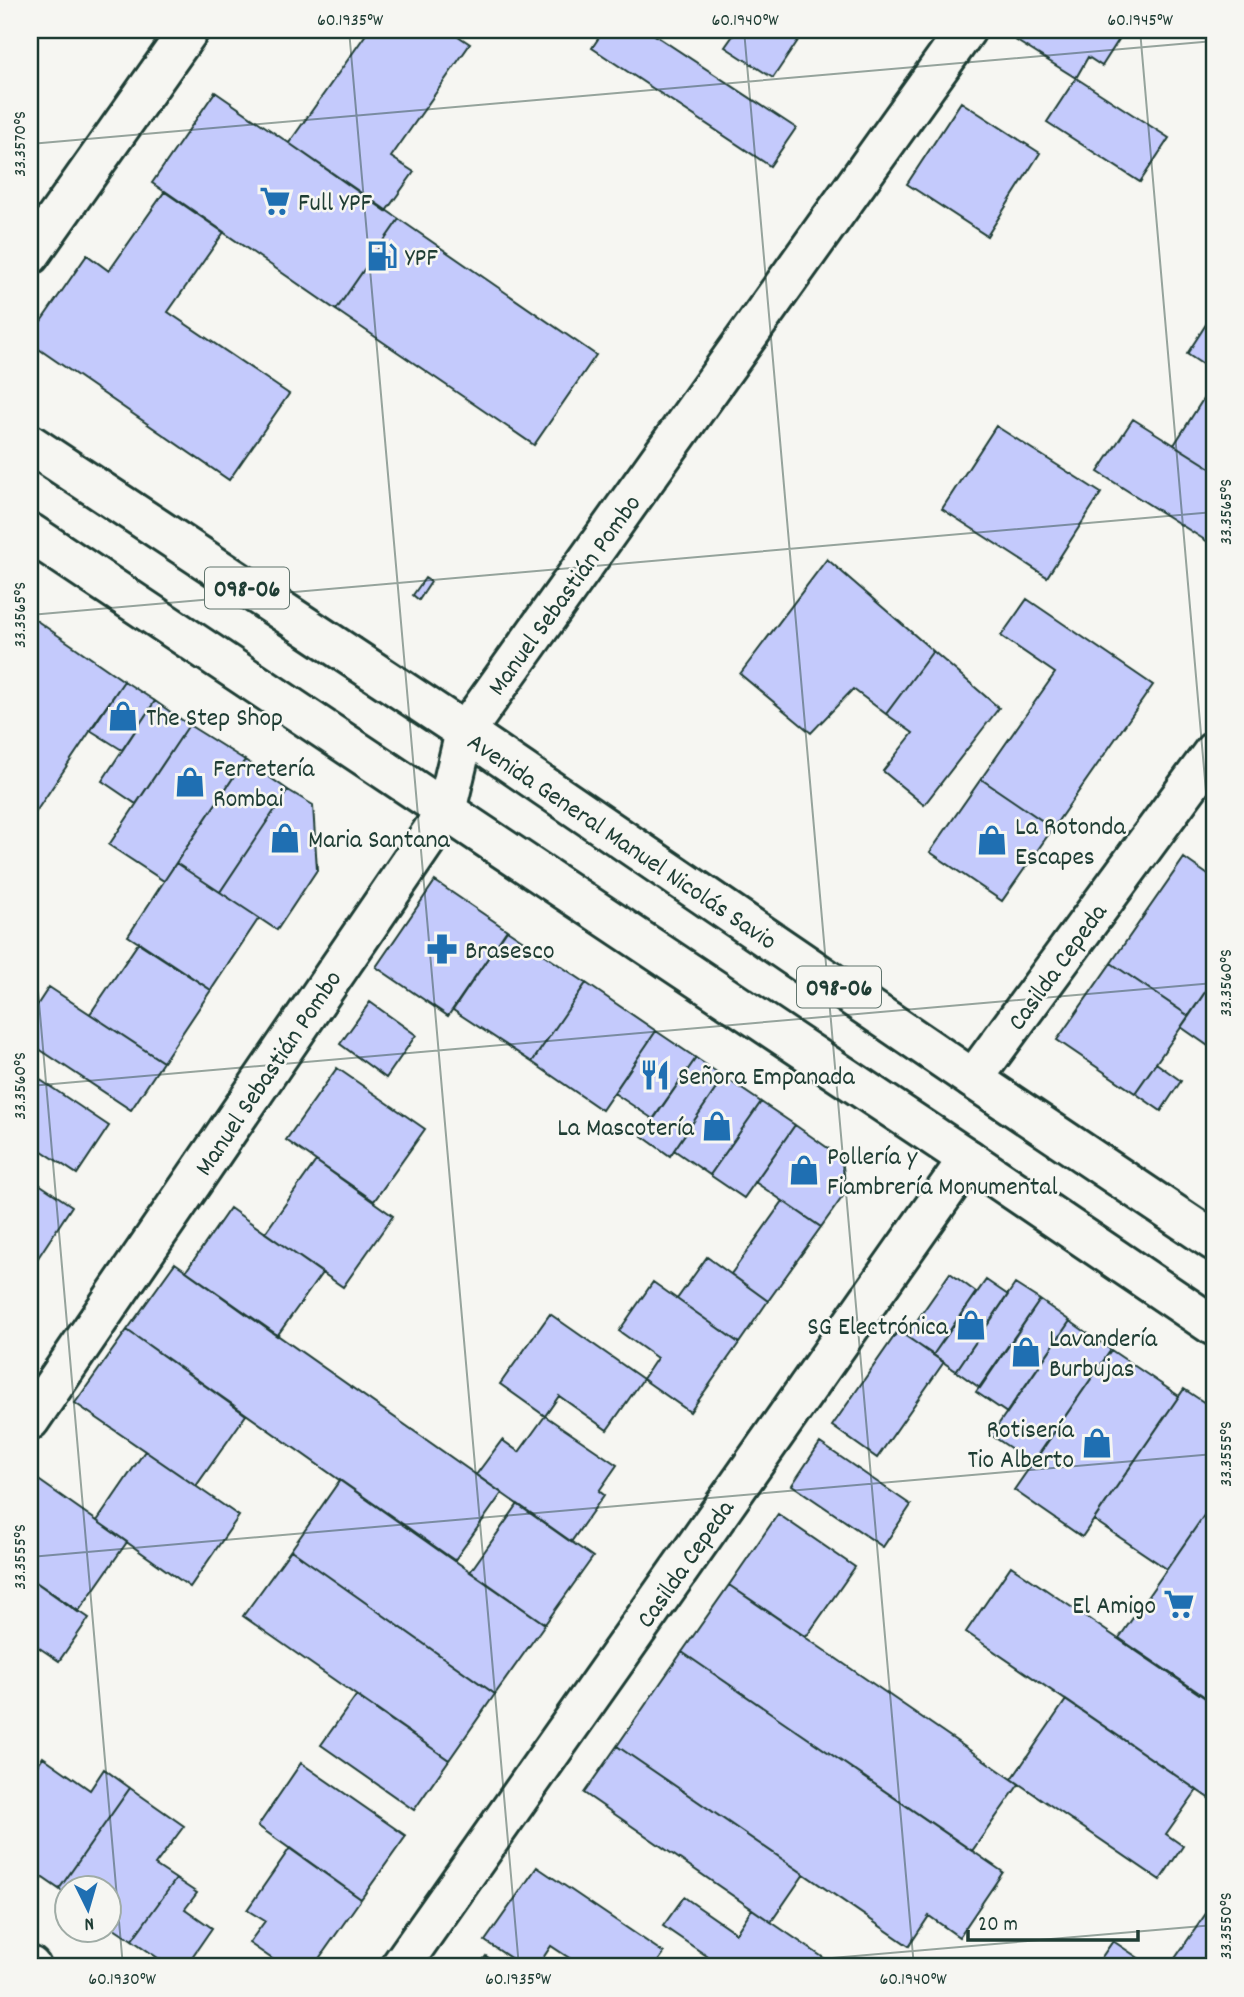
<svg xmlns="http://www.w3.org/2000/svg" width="1244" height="1997" font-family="Dekko,sans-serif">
<rect width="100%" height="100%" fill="#f6f6f2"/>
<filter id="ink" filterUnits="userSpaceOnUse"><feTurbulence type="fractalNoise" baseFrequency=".0143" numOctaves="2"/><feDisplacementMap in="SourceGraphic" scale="14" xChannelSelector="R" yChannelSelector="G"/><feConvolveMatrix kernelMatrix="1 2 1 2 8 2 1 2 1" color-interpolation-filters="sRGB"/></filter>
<g filter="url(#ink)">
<!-- building -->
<path fill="#c4cafc" stroke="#1f3d34" stroke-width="2" d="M 369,30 L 449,30 L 470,44 L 391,157 L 414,172 L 386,211 L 289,143 Z
M 604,30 L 647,30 L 796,128 L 770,166 L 592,48 Z
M 737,30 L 805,30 L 773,78 L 725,47 Z
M 1017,30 L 1125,30 L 1102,66 L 1088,57 L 1076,78 L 1012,38 Z
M 1076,78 L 1169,138 L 1140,182 L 1047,122 Z
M 215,92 L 399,219 L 336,310 L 152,183 Z
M 961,102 L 1040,153 L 987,236 L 907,184 Z
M 165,191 L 224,232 L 168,312 L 289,394 L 229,480 L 30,343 L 30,337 L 87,255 L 109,271 Z
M 399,219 L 596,355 L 534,445 L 336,310 Z
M 1214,312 L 1214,372 L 1187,354 Z
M 1214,382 L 1214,470 L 1174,445 Z
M 1133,419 L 1214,470 L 1214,533 L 1208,542 L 1098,472 Z
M 996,426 L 1101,493 L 1047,577 L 942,509 Z
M 827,559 L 933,651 L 886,714 L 853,689 L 811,733 L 740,674 Z
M 425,578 L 431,582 L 419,600 L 413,595 Z
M 1027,599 L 1153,685 L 1053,828 L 981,779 L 1055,673 L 1001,636 Z
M 30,616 L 124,681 L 31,819 L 30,818 Z
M 933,651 L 999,708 L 924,805 L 883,771 L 913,733 L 886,714 Z
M 124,681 L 155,701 L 122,750 L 90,730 Z
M 155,701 L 189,725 L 136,804 L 102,781 Z
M 189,725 L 245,760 L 164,881 L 109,845 Z
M 245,760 L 288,790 L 220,892 L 176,863 Z
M 981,779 L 1053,828 L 1002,901 L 930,852 Z
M 288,790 L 313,805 L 317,870 L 277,930 L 220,892 Z
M 1184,858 L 1214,879 L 1214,979 L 1189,1016 L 1111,963 Z
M 176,863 L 259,918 L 211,990 L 128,936 Z
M 435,881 L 507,930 L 448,1016 L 376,967 Z
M 507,930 L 586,983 L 532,1062 L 453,1010 Z
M 139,942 L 211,990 L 163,1062 L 90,1014 Z
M 1111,963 L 1189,1016 L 1135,1093 L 1057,1040 Z
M 1214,979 L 1214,1050 L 1181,1027 Z
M 586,983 L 656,1031 L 602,1110 L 532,1062 Z
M 49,987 L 163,1062 L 131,1110 L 30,1043 L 30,1016 Z
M 370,1002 L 416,1035 L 386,1078 L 340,1044 Z
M 656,1031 L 696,1058 L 653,1119 L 614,1093 Z
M 696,1058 L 724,1077 L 670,1156 L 642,1136 Z
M 1156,1063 L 1181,1081 L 1161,1111 L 1135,1093 Z
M 337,1068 L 425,1129 L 374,1201 L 286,1140 Z
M 30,1073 L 109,1126 L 77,1174 L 30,1143 Z
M 724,1077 L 761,1102 L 710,1175 L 674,1150 Z
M 761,1102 L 795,1125 L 744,1198 L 710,1175 Z
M 795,1125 L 842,1158 L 846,1192 L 821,1227 L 755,1182 Z
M 316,1161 L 393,1216 L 343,1287 L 265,1233 Z
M 30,1178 L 72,1206 L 30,1270 Z
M 783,1201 L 821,1227 L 768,1301 L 731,1274 Z
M 230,1208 L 322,1273 L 277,1336 L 186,1271 Z
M 707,1257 L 768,1301 L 739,1343 L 677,1299 Z
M 175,1263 L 502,1493 L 454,1561 L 127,1330 Z
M 950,1273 L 976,1292 L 933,1355 L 906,1336 Z
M 986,1280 L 1008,1295 L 956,1371 L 933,1355 Z
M 653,1282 L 739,1343 L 690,1412 L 643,1379 L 657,1358 L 619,1331 Z
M 1015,1284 L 1040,1300 L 980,1388 L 956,1371 Z
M 1040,1300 L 1070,1321 L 1007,1413 L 976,1392 Z
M 550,1314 L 643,1379 L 607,1430 L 559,1396 L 545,1416 L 500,1384 Z
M 1070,1321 L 1111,1350 L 1033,1463 L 991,1435 Z
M 127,1330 L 246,1415 L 196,1486 L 75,1403 Z
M 898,1331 L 944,1362 L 877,1458 L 832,1426 Z
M 1111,1350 L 1179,1396 L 1082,1537 L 1014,1490 Z
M 1184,1389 L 1214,1409 L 1214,1501 L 1167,1569 L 1094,1520 Z
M 545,1416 L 617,1465 L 599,1491 L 604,1495 L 571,1542 L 476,1475 L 502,1440 L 519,1452 Z
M 820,1443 L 911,1505 L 883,1547 L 792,1485 Z
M 145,1451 L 239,1516 L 190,1587 L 97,1521 Z
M 30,1474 L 127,1542 L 78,1612 L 30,1578 Z
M 340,1480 L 545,1624 L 495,1694 L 291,1550 Z
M 1214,1501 L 1214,1703 L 1119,1638 Z
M 518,1504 L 593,1557 L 545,1624 L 470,1572 Z
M 778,1514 L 855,1567 L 806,1637 L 729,1585 Z
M 291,1550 L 495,1694 L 449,1760 L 243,1616 Z
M 1011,1566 L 1214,1704 L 1214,1793 L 1210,1799 L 966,1632 Z
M 30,1578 L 89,1618 L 59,1661 L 35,1645 L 30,1652 Z
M 729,1585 L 1019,1784 L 972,1851 L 682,1652 Z
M 682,1652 L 1003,1872 L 959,1937 L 929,1916 L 909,1946 L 617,1746 Z
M 356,1696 L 449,1760 L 414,1810 L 321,1745 Z
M 1066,1700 L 1197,1790 L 1166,1834 L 1183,1846 L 1160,1880 L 1012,1779 Z
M 617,1746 L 804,1874 L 771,1922 L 584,1793 Z
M 43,1757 L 90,1790 L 104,1769 L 130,1788 L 59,1889 L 30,1869 L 30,1776 Z
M 301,1763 L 406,1836 L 361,1899 L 258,1826 Z
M 130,1788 L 184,1826 L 155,1865 L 176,1879 L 132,1940 L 108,1924 L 108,1888 L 66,1888 L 66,1895 L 59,1889 Z
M 290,1848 L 361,1899 L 313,1967 L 284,1967 L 249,1943 L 265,1921 L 247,1910 Z
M 537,1867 L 664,1953 L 654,1967 L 583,1967 L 551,1946 L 537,1967 L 524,1967 L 485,1941 Z
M 176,1879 L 197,1893 L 185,1909 L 212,1928 L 185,1967 L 171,1967 L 132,1940 Z
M 684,1897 L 736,1933 L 752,1909 L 837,1967 L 723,1967 L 663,1926 Z
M 1214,1902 L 1214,1967 L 1169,1967 Z
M 1113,1941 L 1152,1967 L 1095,1967 Z
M 486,1956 L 502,1967 L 478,1967 Z"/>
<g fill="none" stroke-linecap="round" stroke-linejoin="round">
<!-- minor casing -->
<g stroke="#1f3d34" stroke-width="44">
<path id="minor" d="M 30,255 L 189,30
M 973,1079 L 1214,751
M 30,1420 L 446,811 L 465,732 L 966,30
M 30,1966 L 31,1967
M 400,1967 L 968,1159"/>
</g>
<!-- primary casing -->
<g stroke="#1f3d34" stroke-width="44">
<path id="primary" d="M 30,444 L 465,732 L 973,1079 L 1214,1241
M 30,533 L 968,1159 L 1214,1326"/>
</g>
<!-- minor -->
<use href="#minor" stroke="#f6f6f2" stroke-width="38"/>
<!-- primary -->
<use href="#primary" stroke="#f6f6f2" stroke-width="38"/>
</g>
</g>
<!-- ticks -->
<path fill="none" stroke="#1f3d34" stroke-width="2" stroke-opacity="0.45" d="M 349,30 L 519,1967M 744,30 L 914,1967M 1140,30 L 1214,884M 30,144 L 1214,41M 30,615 L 1214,512M 30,899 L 123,1967M 30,1086 L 1214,983M 30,1557 L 1214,1454M 728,1967 L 1214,1925"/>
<!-- icons -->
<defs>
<g id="supermarket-bare" transform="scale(2.415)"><path d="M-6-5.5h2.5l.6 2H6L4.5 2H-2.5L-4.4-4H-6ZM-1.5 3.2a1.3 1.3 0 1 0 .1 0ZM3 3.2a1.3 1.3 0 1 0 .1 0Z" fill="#1f6fb2" stroke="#f6f6f2" stroke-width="2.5" paint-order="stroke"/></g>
<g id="fuel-bare" transform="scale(2.415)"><path d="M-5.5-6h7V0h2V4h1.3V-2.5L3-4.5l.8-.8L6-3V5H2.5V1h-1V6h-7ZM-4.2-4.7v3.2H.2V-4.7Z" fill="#1f6fb2" stroke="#f6f6f2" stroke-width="2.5" paint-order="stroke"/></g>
<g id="shop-bare" transform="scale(2.415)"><path d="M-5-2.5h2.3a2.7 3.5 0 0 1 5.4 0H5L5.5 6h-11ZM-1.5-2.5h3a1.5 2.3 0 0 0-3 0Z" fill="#1f6fb2" stroke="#f6f6f2" stroke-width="2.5" paint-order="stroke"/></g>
<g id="pharmacy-bare" transform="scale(2.415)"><path d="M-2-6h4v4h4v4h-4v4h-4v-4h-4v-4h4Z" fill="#1f6fb2" stroke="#f6f6f2" stroke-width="2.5" paint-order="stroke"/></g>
<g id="restaurant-bare" transform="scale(2.415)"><path d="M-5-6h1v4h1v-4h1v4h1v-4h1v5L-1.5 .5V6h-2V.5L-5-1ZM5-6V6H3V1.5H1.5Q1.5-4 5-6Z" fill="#1f6fb2" stroke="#f6f6f2" stroke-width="2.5" paint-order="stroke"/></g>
</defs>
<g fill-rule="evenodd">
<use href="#supermarket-bare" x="275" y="201"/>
<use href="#fuel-bare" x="382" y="256"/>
<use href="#shop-bare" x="123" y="716"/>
<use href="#shop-bare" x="190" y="782"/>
<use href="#shop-bare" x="285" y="838"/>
<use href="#shop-bare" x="992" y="840"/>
<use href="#pharmacy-bare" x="442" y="949"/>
<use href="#restaurant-bare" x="655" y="1075"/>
<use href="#shop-bare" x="717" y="1126"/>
<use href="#shop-bare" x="804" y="1170"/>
<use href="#shop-bare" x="971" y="1325"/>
<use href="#shop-bare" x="1026" y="1352"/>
<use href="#shop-bare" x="1097" y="1443"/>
<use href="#supermarket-bare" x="1179" y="1604"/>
</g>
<g text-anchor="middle" stroke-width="5" stroke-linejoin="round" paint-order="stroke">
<!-- shield labels -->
<g fill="#f6f6f2" stroke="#60746d" stroke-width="2">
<rect x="205" y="567.5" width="84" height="41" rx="5"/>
<rect x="797" y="966.5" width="84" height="41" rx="5"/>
</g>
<g font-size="24" font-weight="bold" fill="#1f3d34">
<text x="247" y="596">098-06</text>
<text x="839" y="995">098-06</text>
</g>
<!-- poi labels -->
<g font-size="26" fill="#1f3d34" stroke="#f6f6f2" text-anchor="start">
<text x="298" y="210">Full YPF</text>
<text x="405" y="265">YPF</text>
<text x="146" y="725">The Step Shop</text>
<text x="213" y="776">Ferretería<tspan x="213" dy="30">Rombai</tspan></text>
<text x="1015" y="834">La Rotonda<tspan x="1015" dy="30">Escapes</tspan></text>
<text x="308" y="847">Maria Santana</text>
<text x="465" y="958">Brasesco</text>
<text x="678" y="1084">Señora Empanada</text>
<text x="694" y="1135" text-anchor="end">La Mascotería</text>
<text x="827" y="1164">Pollería y<tspan x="827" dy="30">Fiambrería Monumental</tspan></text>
<text x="948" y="1334" text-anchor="end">SG Electrónica</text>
<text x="1049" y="1346">Lavandería<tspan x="1049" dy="30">Burbujas</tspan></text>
<text x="1074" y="1437" text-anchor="end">Rotisería<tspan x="1074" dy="30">Tio Alberto</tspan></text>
<text x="1156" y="1613" text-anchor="end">El Amigo</text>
</g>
<!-- street labels -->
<g font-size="26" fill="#1f3d34" stroke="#f6f6f2">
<text transform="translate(563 594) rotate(-54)" y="9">Manuel Sebastián Pombo</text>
<text transform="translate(623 840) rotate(34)" y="9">Avenida General Manuel Nicolás Savio</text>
<text transform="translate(1056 966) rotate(-54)" y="9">Casilda Cepeda</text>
<text transform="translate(267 1072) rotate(-56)" y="9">Manuel Sebastián Pombo</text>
<text transform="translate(684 1563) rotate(-55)" y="9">Casilda Cepeda</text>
</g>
</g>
<!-- margin -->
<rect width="1244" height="1997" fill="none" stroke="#f6f6f2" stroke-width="77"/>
<!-- north arrow -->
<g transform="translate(88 1909) rotate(175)"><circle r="33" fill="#f6f6f2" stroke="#a0aca6" stroke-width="2"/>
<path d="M0-5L12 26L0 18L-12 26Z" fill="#1f6fb2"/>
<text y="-10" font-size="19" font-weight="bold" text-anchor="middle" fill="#1f3d34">N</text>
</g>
<!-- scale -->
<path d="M968 1930v10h170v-10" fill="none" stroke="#1f3d34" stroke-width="3.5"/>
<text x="978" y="1930" font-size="21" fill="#1f3d34" stroke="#f6f6f2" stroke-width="5" paint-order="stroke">20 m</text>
<rect x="38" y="38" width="1168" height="1920" fill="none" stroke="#1f3d34" stroke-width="2.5"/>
<g font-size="18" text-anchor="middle" fill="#1f3d34">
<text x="350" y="25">60.1935°W</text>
<text x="745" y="25">60.1940°W</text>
<text x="1140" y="25">60.1945°W</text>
<text transform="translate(19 144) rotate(-90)" y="6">33.3570°S</text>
<text transform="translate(1225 512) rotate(-90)" y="6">33.3565°S</text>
<text transform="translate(19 615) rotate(-90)" y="6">33.3565°S</text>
<text transform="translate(1225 983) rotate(-90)" y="6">33.3560°S</text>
<text transform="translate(19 1086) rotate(-90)" y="6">33.3560°S</text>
<text transform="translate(1225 1454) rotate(-90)" y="6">33.3555°S</text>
<text transform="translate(19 1557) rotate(-90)" y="6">33.3555°S</text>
<text transform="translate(1225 1926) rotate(-90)" y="6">33.3550°S</text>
<text x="122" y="1984">60.1930°W</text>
<text x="518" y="1984">60.1935°W</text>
<text x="913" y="1984">60.1940°W</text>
</g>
</svg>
